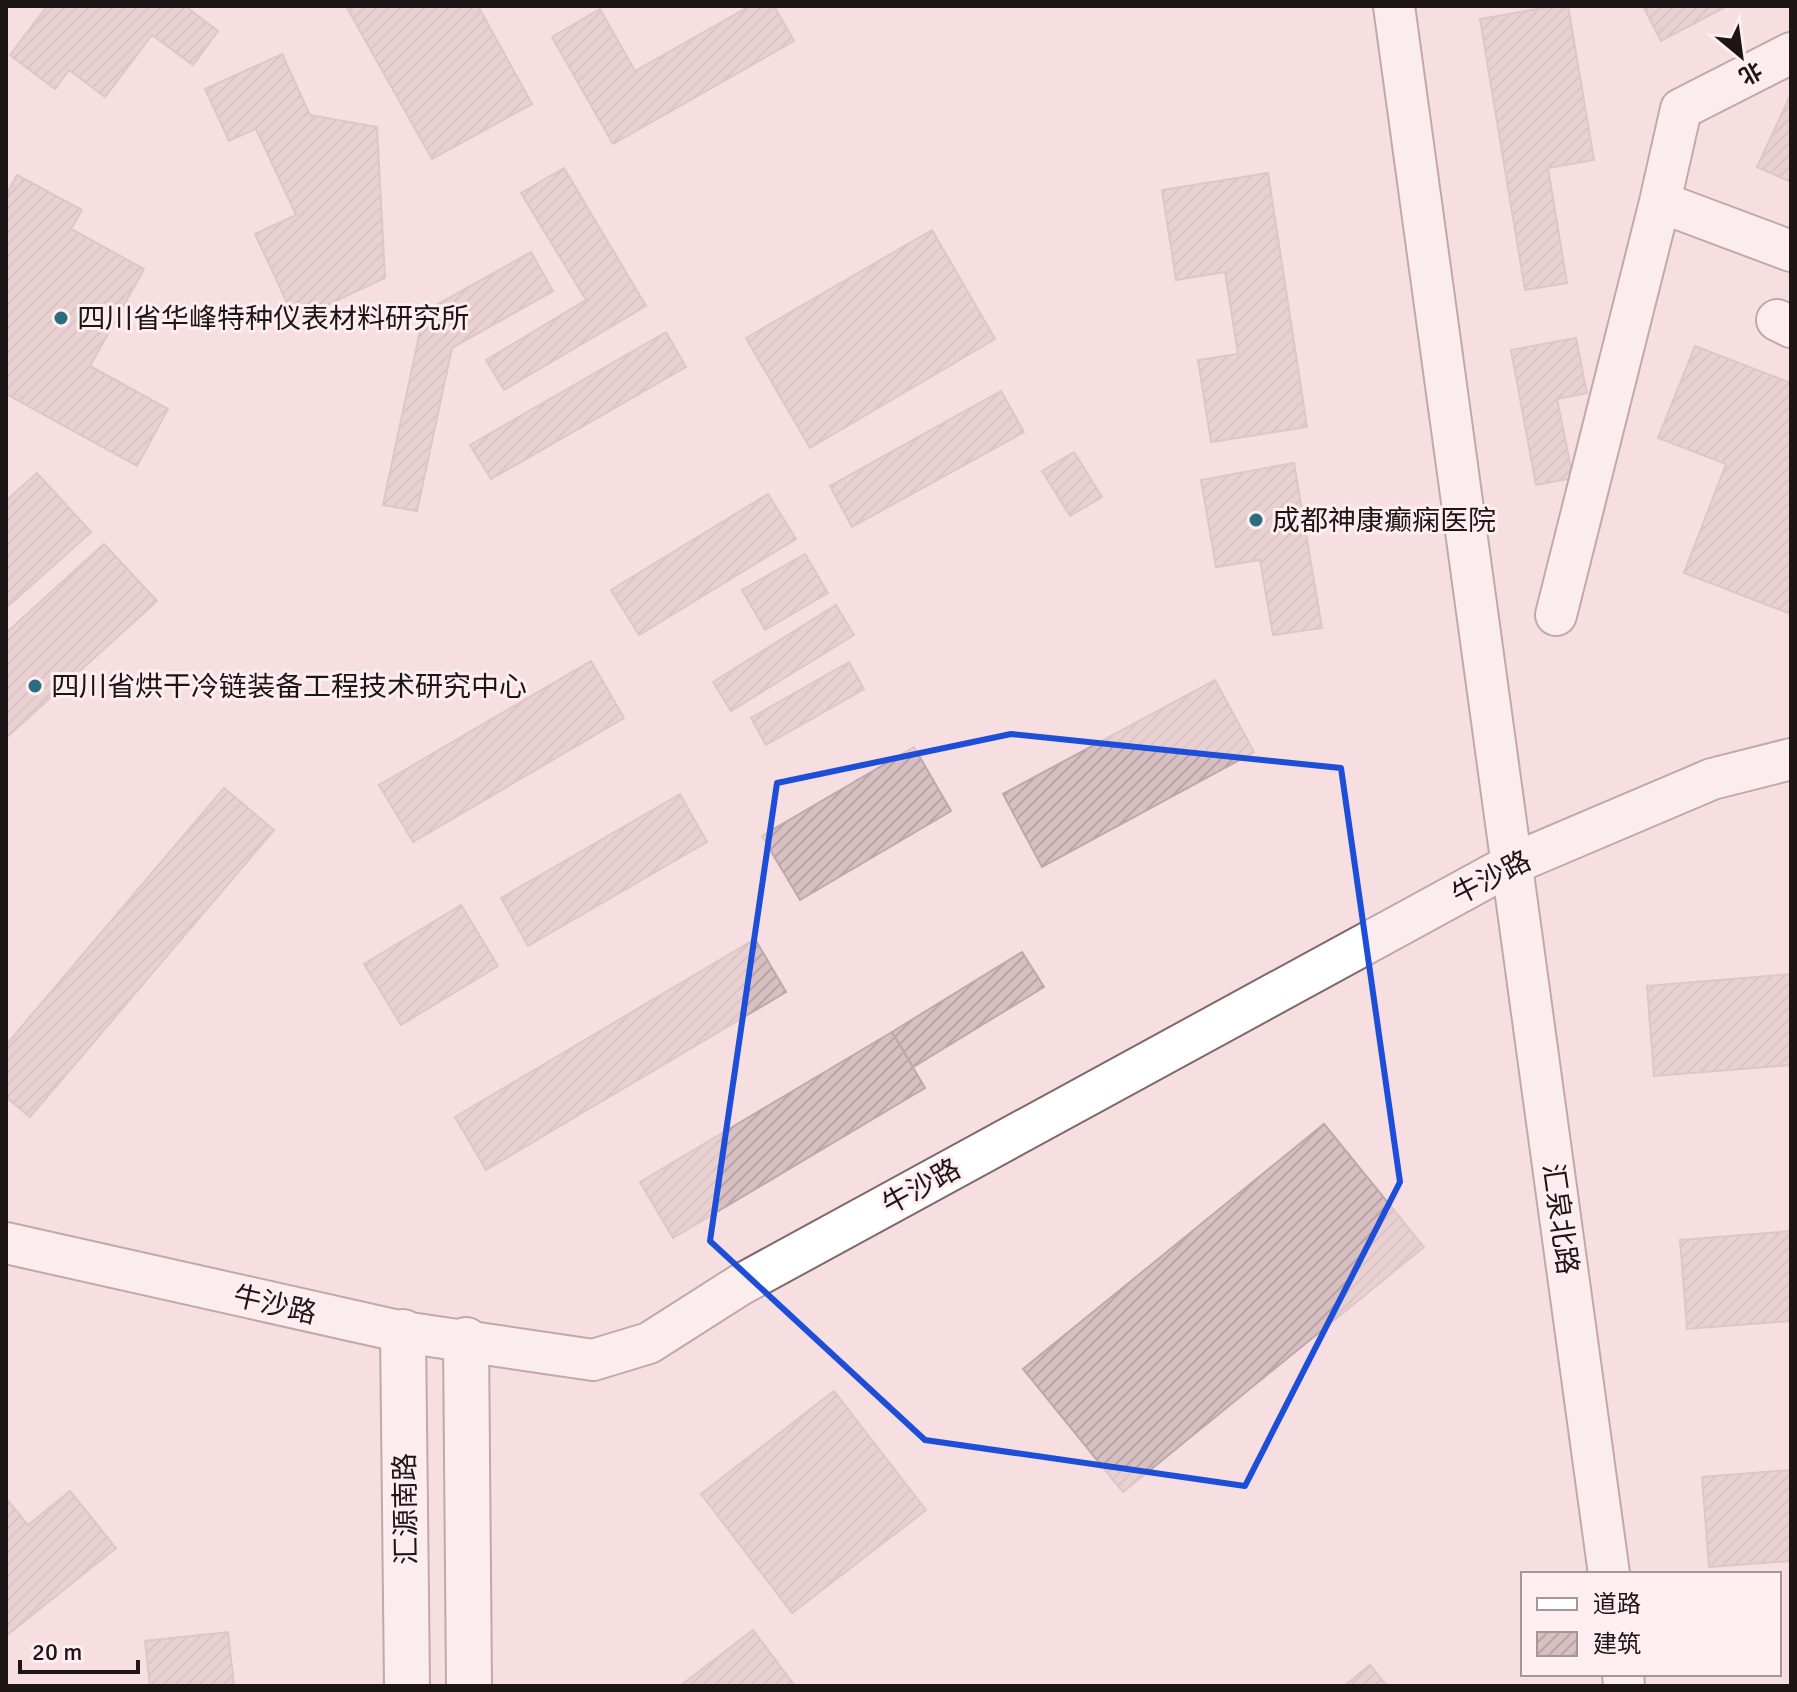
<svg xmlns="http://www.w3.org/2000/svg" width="1797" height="1692" font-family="Signika,'Noto Sans SC',sans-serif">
<defs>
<pattern id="building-hatch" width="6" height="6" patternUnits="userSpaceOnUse" patternTransform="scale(2)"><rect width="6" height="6" fill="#d8c0c2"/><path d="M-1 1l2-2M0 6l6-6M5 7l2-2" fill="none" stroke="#b9a4a6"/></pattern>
</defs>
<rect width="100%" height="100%" fill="#f7dee0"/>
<!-- building -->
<path fill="url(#building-hatch)" stroke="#bfa8a9" stroke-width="2" d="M 47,6 L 185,6 L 218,31 L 193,65 L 152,35 L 105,97 L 69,70 L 55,89 L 10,55 Z
M 346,6 L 478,6 L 532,104 L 432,159 Z
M 750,6 L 774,6 L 794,41 L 613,144 L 552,37 L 600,9 L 635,71 Z
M 1555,6 L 1568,6 L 1594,160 L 1548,168 L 1567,283 L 1525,290 L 1480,19 Z
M 1643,6 L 1727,6 L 1661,41 Z
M 282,54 L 310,115 L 377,127 L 385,278 L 295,320 L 255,234 L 296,215 L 256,129 L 229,141 L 205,89 Z
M 1791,94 L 1791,182 L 1757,167 Z
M 564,168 L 646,306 L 504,390 L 486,360 L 586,300 L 521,193 Z
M 1268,173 L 1307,427 L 1211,442 L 1198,360 L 1238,354 L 1225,272 L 1176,280 L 1162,190 Z
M 17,175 L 82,210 L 71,229 L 144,269 L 90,366 L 168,409 L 137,466 L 6,394 L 6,195 Z
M 932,230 L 995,339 L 810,448 L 746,338 Z
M 531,252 L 553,291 L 452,348 L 417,511 L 383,505 L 424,312 Z
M 666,332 L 686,367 L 491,479 L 470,445 Z
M 1576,338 L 1587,393 L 1557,399 L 1573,478 L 1536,485 L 1511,350 Z
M 1695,346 L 1791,383 L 1791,605 L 1788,613 L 1684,573 L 1726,464 L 1658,438 Z
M 1001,391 L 1024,432 L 852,527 L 830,486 Z
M 1074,452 L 1102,497 L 1070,516 L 1042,471 Z
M 1294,463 L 1322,628 L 1273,635 L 1260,560 L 1216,567 L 1201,480 Z
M 37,473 L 91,532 L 6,608 L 6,501 Z
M 768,494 L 796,539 L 639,635 L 611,590 Z
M 104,544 L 157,601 L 6,738 L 6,633 Z
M 805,554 L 828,593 L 765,630 L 742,590 Z
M 836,605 L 854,635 L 731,711 L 713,682 Z
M 591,661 L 624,718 L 413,842 L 379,785 Z
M 849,662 L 864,689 L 766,745 L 751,718 Z
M 1215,680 L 1254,752 L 1042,867 L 1003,794 Z
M 914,747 L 951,811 L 800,900 L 762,836 Z
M 224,788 L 274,830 L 30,1117 L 6,1097 L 6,1045 Z
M 680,794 L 707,842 L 528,946 L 501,898 Z
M 461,905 L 498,966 L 401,1025 L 364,964 Z
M 755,939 L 786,992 L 486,1170 L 455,1117 Z
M 1022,952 L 1044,987 L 913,1067 L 892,1032 Z
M 1791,974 L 1791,1065 L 1654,1076 L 1647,986 Z
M 892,1032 L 925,1088 L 673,1238 L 640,1182 Z
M 1324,1124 L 1424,1247 L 1123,1492 L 1023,1369 Z
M 1791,1231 L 1791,1321 L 1687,1329 L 1680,1240 Z
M 834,1391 L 926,1510 L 792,1613 L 701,1494 Z
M 1791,1470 L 1791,1561 L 1709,1567 L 1702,1477 Z
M 70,1491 L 116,1548 L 6,1636 L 6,1498 L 28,1525 Z
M 753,1630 L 795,1686 L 680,1686 Z
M 228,1632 L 234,1686 L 150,1686 L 145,1641 Z
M 1370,1665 L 1387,1686 L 1344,1686 Z"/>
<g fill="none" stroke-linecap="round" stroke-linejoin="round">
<!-- street casing -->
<g stroke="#7e686a" stroke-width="44">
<path id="street" d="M 1394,6 L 1609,1574
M 1660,202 L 1791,251
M 1777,320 L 1791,327
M 1556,615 L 1660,202 L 1681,109 L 1791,53
M 6,1243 L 403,1332 L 593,1360 L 649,1343 L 740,1285 L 1512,864 L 1712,779 L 1791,759
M 1623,1674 L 1624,1686"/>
</g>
<!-- secondary casing -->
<g stroke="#7e686a" stroke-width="48">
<path id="secondary" d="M 403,1332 L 407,1686
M 466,1340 L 469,1686"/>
</g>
<!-- street -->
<use href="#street" stroke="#fff" stroke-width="40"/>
<!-- secondary -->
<use href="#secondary" stroke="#fff" stroke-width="44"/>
</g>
<!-- marked area -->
<path d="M0 0H1797V1692H0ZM 1011,734 L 1341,768 L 1400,1182 L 1245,1486 L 925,1440 L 710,1241 L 777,783 Z" fill="#f7dee0" fill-opacity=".55" fill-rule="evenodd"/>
<path fill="none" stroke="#1d4ed8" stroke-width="6" stroke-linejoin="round" d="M 1011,734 L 1341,768 L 1400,1182 L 1245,1486 L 925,1440 L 710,1241 L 777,783 Z"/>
<!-- markers -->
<g fill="#2a6d7f" stroke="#feeeef" stroke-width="3">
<circle cx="61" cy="318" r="8"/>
<circle cx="1256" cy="520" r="8"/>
<circle cx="35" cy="686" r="8"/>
</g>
<g text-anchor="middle" stroke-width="6" stroke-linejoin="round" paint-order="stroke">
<!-- poi labels -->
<g font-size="28" fill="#1d1516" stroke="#feeeef" text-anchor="start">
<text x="77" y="328">四川省华峰特种仪表材料研究所</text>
<text x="1272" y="530">成都神康癫痫医院</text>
<text x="51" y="696">四川省烘干冷链装备工程技术研究中心</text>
</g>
<!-- street labels -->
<g font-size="28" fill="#1d1516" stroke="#feeeef">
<text transform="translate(1491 877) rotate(-27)" y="10">牛沙路</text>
<text transform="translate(921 1186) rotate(-29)" y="10">牛沙路</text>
<text transform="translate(1561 1219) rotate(82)" y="10">汇泉北路</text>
<text transform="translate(275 1304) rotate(13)" y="10">牛沙路</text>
<text transform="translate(405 1509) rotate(-91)" y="10">汇源南路</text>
</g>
</g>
<!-- border -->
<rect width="1797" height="1692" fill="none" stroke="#1d1516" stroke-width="16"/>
<!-- legend -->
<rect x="1521" y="1572" width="260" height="104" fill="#feeeef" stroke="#a49798" stroke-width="2"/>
<rect x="1537" y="1598" width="40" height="12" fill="#ffffff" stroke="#a49798" stroke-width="2"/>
<text x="1593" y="1612" font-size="24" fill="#1d1516">道路</text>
<rect x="1537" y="1632" width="40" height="24" fill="url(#building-hatch)" stroke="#a49798" stroke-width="2"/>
<text x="1593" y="1652" font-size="24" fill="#1d1516">建筑</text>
<!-- north arrow -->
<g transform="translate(1741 56) rotate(151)" stroke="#feeeef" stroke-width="6" paint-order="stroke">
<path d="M0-6L14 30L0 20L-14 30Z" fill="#1d1516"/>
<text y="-12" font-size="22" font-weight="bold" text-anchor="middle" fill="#1d1516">北</text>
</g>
<!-- scale -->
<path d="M20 1660v12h118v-12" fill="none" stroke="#1d1516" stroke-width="4"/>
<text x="32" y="1660" font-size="24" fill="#1d1516" stroke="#feeeef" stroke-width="6" paint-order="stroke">20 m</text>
</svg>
